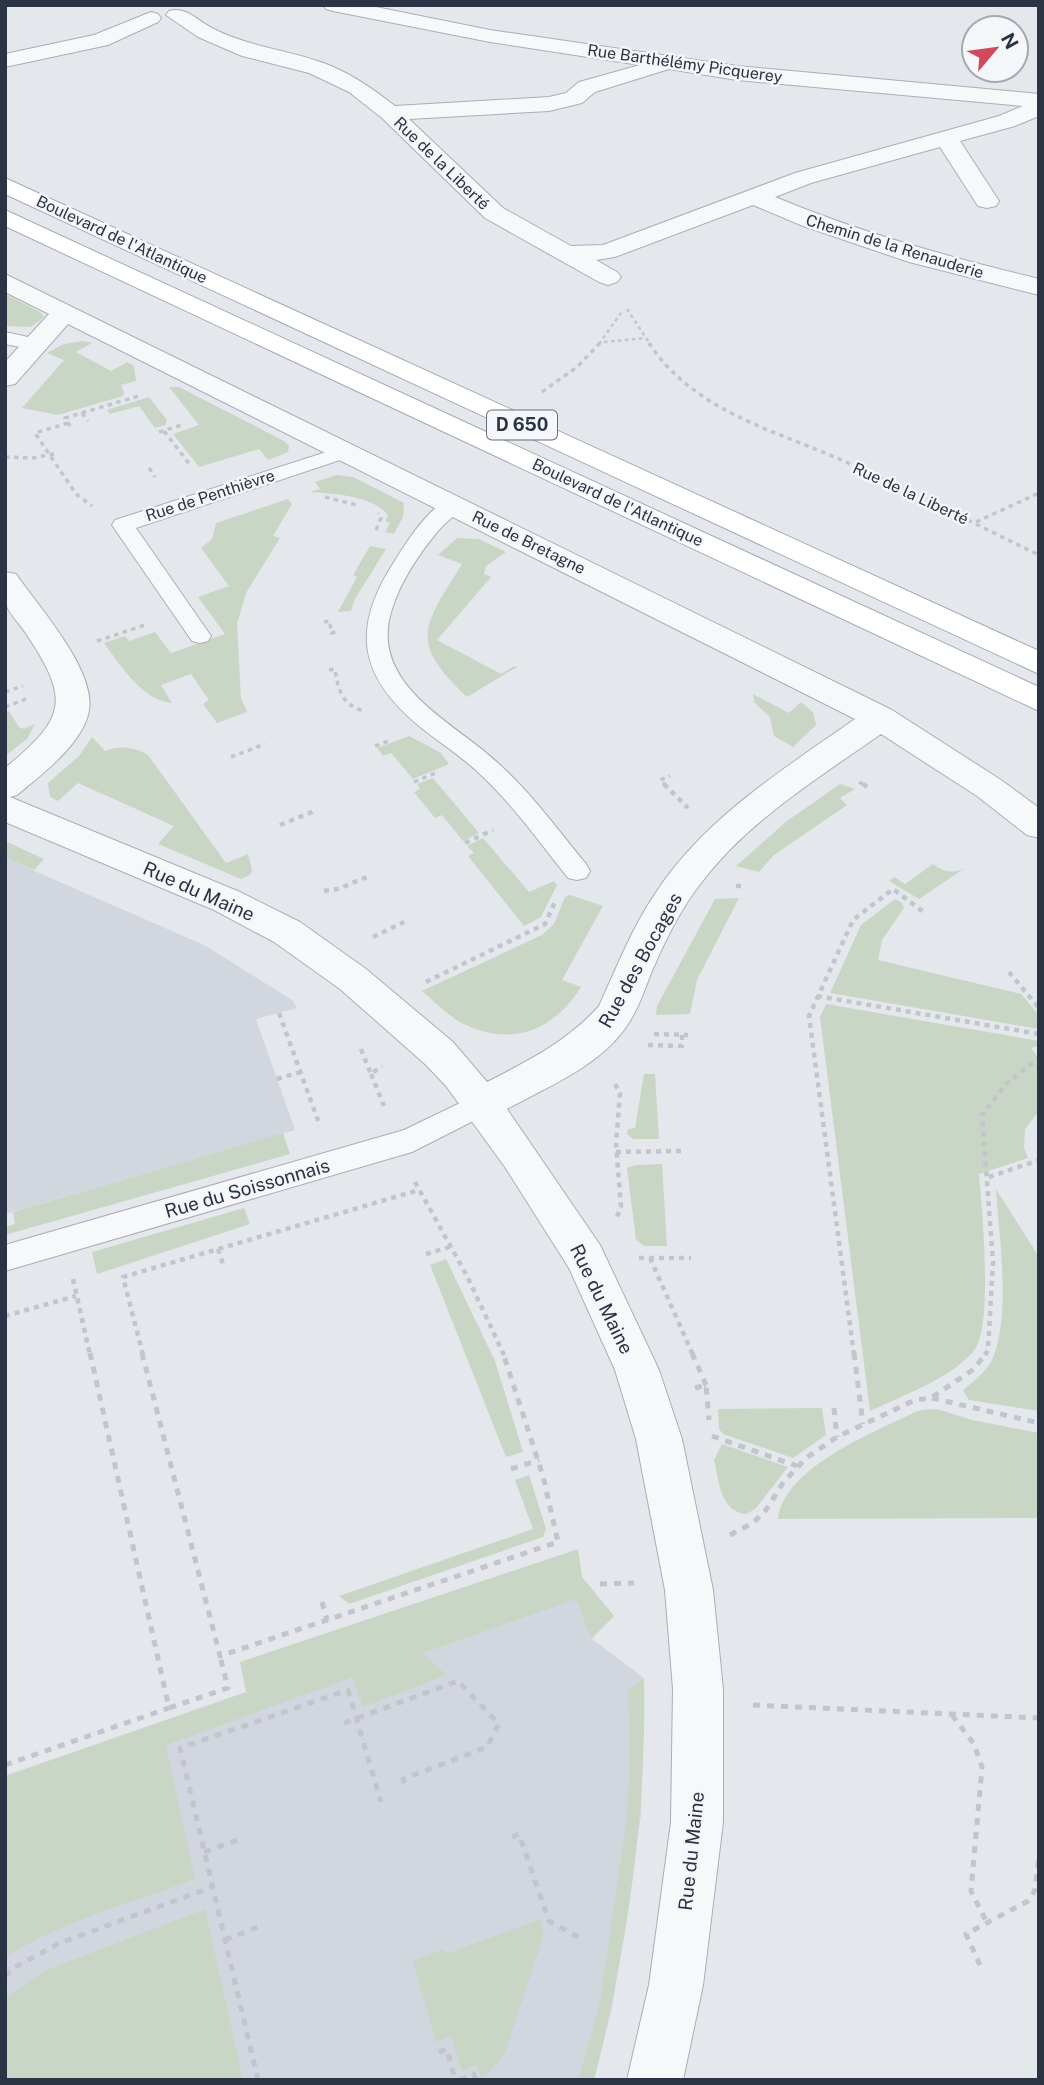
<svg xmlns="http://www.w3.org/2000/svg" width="1044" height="2085" font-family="'Public Sans',sans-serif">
<rect width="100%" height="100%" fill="#e4e7ec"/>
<!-- built -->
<path fill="#d2d6de" d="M 5,858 L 206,946 L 292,1000 L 297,1008 L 256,1019 L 295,1130 L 5,1214 Z
M 582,1577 L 614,1616 L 592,1639 L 644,1678 L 641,1815 L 612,2008 L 594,2080 L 5,2080 L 5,1776 Z"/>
<!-- green -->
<path fill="#c9d6c5" d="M 5,294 L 40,312 L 44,317 L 31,327 L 5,326 Z
M 83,341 L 92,343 L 76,352 L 111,371 L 127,362 L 134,366 L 136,381 L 121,385 L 124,392 L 123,396 L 58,415 L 22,408 L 64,360 L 47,353 L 64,344 Z
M 169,387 L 179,387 L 284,441 L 289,446 L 288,452 L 268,460 L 259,449 L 199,467 L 173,434 L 199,425 Z
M 149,397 L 167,420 L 165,425 L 155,428 L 139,406 L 110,414 L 107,410 Z
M 337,475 L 353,477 L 404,503 L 403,517 L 394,534 L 385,532 L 390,523 L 385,521 L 388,515 C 373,496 332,493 310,492 L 320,489 L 315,482 Z
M 288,499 L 292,504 L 273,536 L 280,538 L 246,593 L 237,624 L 241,698 L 247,712 L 217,723 L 203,704 L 209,700 L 191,674 L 161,685 L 172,703 C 143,701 120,665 104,643 L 125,636 L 129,641 L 155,632 L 171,653 L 225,634 L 198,597 L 229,586 L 201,548 L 212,539 L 216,523 Z
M 457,538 L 479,539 L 506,552 L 486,566 L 484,574 L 491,577 L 437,640 L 501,674 L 514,666 L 517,667 L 467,697 C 408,641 423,627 462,564 L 438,555 Z
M 370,546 L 386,549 L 355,599 L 351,611 L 338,612 L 357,577 L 353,575 Z
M 753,694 L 789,713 L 801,702 L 813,712 L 816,725 L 793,747 L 774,736 L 770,717 L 754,702 Z
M 9,711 L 19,727 L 24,729 L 35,724 L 27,739 L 5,756 L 5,712 Z
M 409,736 L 441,753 L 449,764 L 413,779 L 391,753 L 383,756 L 377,748 Z
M 92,737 L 105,751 C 121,745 134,747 148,755 L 226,863 L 248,854 L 252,870 L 250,875 L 241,879 L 158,844 L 174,826 L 78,783 L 58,801 L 50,797 L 48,783 L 79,756 Z
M 433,778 L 479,833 L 463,841 L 442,815 L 435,818 L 414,792 L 420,789 L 417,784 Z
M 840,784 L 855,789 L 840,798 L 847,805 L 774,855 L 759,872 L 736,866 L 787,821 Z
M 483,838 L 529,892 L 554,881 L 557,885 L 541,917 L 524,926 L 468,856 L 474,853 L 467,846 Z
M 5,841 L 44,859 L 34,870 L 5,858 Z
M 933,864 C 943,872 953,874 965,868 L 919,899 L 889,881 L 894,877 L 905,884 Z
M 570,895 L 603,906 L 562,980 L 581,987 C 553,1032 509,1048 460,1022 C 446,1014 434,1001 422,991 L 542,935 L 554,924 L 565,897 Z
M 739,898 L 697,980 L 690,1014 L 656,1015 L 657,1006 L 715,899 Z
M 895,899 L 902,903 L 904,908 L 882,940 L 878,960 L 1021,994 L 1039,1015 L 1039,1029 L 830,993 L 861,925 Z
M 826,1004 L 1039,1041 L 1039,1046 L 1031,1048 L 1039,1059 L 1039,1111 L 1025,1129 L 1024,1148 L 1028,1158 L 979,1174 C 982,1207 993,1324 975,1349 C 955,1377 901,1396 870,1411 L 820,1017 Z
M 644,1074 L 655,1074 L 659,1139 L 633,1139 L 627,1134 L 628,1129 L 635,1128 Z
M 283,1133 L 290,1154 L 5,1235 L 5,1227 L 15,1224 L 13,1212 Z
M 662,1164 L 667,1246 L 644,1246 L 636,1240 L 627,1168 L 635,1165 Z
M 996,1189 L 1039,1257 L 1039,1411 L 969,1400 L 963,1390 C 973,1382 987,1371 993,1358 C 1011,1313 999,1237 996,1189 Z
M 244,1208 L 250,1224 L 97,1274 L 92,1252 Z
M 446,1259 L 495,1361 L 523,1452 L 506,1457 L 430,1265 Z
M 822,1408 L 826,1435 L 793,1458 L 723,1434 L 719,1429 L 718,1409 Z
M 929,1409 L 940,1410 L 972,1420 L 1039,1433 L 1039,1518 L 778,1519 C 785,1466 874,1433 917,1411 Z
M 722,1444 L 788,1467 L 756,1508 L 747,1514 C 720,1513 719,1480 714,1460 Z
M 529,1475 L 546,1529 L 543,1537 L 349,1604 L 339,1596 L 533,1529 L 515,1480 Z
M 578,1549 L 582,1577 L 614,1616 L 591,1638 L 576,1599 L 423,1653 L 446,1675 L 363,1707 L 353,1677 L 166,1745 L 195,1879 C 134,1902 60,1921 5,1958 L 5,1776 L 246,1692 L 240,1662 Z
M 644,1678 C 647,1814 627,1949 594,2080 L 578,2080 L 600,2002 L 627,1816 L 630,1751 L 628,1691 Z
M 205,1909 L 243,2080 L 5,2080 L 5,1998 L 44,1971 Z
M 541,1919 L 543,1937 L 504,2055 L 485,2076 L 481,2077 L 477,2065 L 462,2071 L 451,2036 L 436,2042 L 413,1961 L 444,1949 L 446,1954 Z"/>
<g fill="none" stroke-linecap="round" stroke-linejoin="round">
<!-- service casing -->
<g stroke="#a9aeb7" stroke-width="2">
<path id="service" d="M 5,332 L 42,340 L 45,344 L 35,350 L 5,344 Z
M 348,445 L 355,447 L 358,451 L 355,455 L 136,528 L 211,636 L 208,641 L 200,643 L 192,641 L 112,525 L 115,520 Z
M 453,498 L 461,499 L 464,504 C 457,514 446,522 438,531 C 419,554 401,580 392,609 C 367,685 455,722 499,764 C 532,794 558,830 586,864 L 590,871 L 586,878 L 577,880 L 568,878 C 540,843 514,806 482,776 C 463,757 440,743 419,726 C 356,674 352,625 396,559 C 407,541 432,503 453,498 Z
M 483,1092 L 493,1095 L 497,1103 L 493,1111 L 412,1152 L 5,1271 L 5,1245 L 404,1130 Z"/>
</g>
<!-- minor casing -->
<g stroke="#a9aeb7" stroke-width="2">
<path id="minor" d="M 323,5 L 366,5 L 490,30 L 737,66 L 1039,94 L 1039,116 L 1015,126 L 960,141 L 999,201 L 996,206 L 987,208 L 978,206 L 940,147 L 811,183 L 775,197 C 861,233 949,257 1039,279 L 1039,295 L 909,262 L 803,226 L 753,205 L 615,257 L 596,260 L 617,272 L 621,277 L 617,282 L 608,285 L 599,282 L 485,218 L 382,118 L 349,92 L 309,73 L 242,56 L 198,37 L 166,15 L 169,11 C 186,6 198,21 212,28 C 248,47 289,50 326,64 C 352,74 373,89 395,106 L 549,97 L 566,93 L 579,82 L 640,65 L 490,42 L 333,11 L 326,9 ZM 669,69 L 737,80 L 1023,106 L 999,116 L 795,173 L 603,245 L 571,246 L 503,208 L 409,119 L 549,111 L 582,103 L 595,92 Z
M 151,12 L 158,14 L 161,18 L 158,22 L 108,45 L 5,67 L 5,54 L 94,35 Z
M 5,274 L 892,710 L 1001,780 L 1039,808 L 1039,838 L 1027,835 L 977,796 L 881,734 C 818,778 748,821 701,883 C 680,910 666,939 652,971 C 645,988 639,1008 628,1024 C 602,1065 549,1086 507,1109 L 600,1245 L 659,1370 L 682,1439 L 713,1590 L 723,1689 L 723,1822 L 703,1985 L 683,2080 L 627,2080 L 649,1985 L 671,1822 L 673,1689 L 665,1590 L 636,1439 L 615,1370 L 569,1268 L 505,1167 L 446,1086 L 425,1064 L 340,989 L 274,942 L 214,910 L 5,822 L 5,768 C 65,719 71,701 27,635 C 21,625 9,614 6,604 C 3,595 5,581 5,572 L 16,574 C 38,606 96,670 89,710 C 84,743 41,775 17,795 L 10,797 L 240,892 L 300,922 L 366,969 L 453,1042 L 487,1082 C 528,1061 568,1041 599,1006 C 617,967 632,927 657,891 C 706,817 784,769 855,719 L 68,324 L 15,384 L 5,386 L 5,362 L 49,314 L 5,292 Z"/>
</g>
<!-- primary casing -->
<g stroke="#a3abb8" stroke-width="2">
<path id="primary" d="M 5,178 L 1039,651 L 1039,674 L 5,194 Z
M 5,210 L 1039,687 L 1039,711 L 5,226 Z"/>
</g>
<!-- path-far3 -->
<path stroke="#c2c5cb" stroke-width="2.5" stroke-dasharray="3.5 3.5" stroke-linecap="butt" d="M 627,309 L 650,344
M 604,342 L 646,338
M 599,344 L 621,313"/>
<!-- path-far2 -->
<path stroke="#c2c5cb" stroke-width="3.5" stroke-dasharray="4.5 4.5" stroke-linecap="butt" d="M 649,343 C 694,412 775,430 846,462 C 911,491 975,524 1039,555
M 542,392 L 577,367 L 600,343
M 82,413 L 88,421
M 68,423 L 35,433 L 76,494 L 92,506
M 70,426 L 65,418 L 142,395
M 164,431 L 191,466
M 159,432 L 182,425
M 5,457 L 32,458 L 54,454
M 149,468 L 155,477
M 325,497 L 357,505
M 976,522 L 1039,493
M 376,530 L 381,518 L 378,513
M 324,622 L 330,621 L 331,633 L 337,632
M 97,641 L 145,625
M 329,670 L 335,669 C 338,690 342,705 364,711
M 5,692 L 23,686
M 5,707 L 26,699
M 375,746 L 391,740
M 231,757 L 265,744
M 414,782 L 436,773
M 859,782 L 866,786
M 666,786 L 660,780 L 670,776"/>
<!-- path-far1 -->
<path stroke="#c2c5cb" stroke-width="4.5" stroke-dasharray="5 5" stroke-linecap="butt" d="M 664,784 L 688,808
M 863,784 L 870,789
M 280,825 L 317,810
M 465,843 L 493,830
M 736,886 L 746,886
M 324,891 L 338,889 L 369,876
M 373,937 L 404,922
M 1009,972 L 1039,1008
M 426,982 L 545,924 L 555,902
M 817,996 L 1039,1034
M 279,1013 L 320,1126
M 654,1034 L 688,1035
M 648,1045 L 682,1046 L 682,1035
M 361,1049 L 371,1074 L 382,1066
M 371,1074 L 384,1106
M 277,1079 L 301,1072
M 615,1084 L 620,1093 L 616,1144 L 621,1207 L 617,1217
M 616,1152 L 683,1151
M 989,1177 L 1039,1160
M 415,1182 L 467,1276 L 504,1355
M 218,1249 L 224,1267
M 426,1254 L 452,1246
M 639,1258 L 691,1258
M 650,1258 L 693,1355
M 73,1279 L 90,1355
M 5,1316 L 76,1296
M 143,1355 L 123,1277 L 419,1190
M 854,1355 L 809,1016 L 853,920 L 893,889 L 925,913
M 985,1355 L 988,1350 L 993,1262 L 982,1115 L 1007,1083 L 1039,1058"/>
<!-- path -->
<path stroke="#c2c5cb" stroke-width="5" stroke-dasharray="7 7" stroke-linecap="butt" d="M 90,1353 L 169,1708 L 228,1688 L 220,1656
M 142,1353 L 220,1656 L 558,1542 L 543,1476 L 503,1353
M 692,1353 L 706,1385 L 710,1385
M 854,1353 L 863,1424
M 695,1388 L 706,1385 L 709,1420
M 932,1398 L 1039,1423
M 834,1408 L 837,1437
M 712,1436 L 797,1466
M 511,1469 L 539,1460
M 730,1535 L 753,1523 L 766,1510 L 783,1483 L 806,1458 L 837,1437 L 915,1400 L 931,1398 L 974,1369 L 986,1353
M 600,1584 L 634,1583
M 322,1602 L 327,1620
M 753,1705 L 1039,1718
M 952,1715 L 974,1744 L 982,1767 L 971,1891 L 987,1923
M 344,1723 L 458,1681 L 499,1724 L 487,1747 L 403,1779 L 406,1788
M 5,1765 L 169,1708
M 512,1837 L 519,1834 L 549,1921 L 578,1937
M 204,1852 L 237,1840
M 225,1940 L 258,1927
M 980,1965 L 966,1934 L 1028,1901 L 1035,1890 L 1039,1855
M 5,1976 L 13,1968 L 60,1943 L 212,1887
M 439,2052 L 447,2049 L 455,2080
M 258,2080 L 180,1748 L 348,1690 L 381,1802
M 460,2080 L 474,2074 L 475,2080"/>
<!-- service -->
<use href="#service" fill="#f7f8fa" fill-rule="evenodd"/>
<!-- minor -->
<use href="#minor" fill="#f7f8fa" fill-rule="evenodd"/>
<!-- primary -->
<use href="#primary" fill="#fff" fill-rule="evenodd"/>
</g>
<g text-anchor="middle" stroke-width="5" stroke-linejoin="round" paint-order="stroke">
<!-- far-street labels -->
<g font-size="16" fill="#2b3445" stroke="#f4f6f9">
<text transform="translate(685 63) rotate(8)" y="6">Rue Barthélémy Picquerey</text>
<text transform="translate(442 163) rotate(44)" y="6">Rue de la Liberté</text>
<text transform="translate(122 239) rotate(25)" y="6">Boulevard de l'Atlantique</text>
<text transform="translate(895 246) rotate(17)" y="6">Chemin de la Renauderie</text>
<text transform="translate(911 493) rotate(25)" y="6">Rue de la Liberté</text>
<text transform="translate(210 495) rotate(-18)" y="6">Rue de Penthièvre</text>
<text transform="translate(618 502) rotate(25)" y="6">Boulevard de l'Atlantique</text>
<text transform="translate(529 542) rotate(26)" y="6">Rue de Bretagne</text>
</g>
<!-- shield labels -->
<rect fill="#f4f6f9" stroke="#676e7b" stroke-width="2" x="487" y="410.5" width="70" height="29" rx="5"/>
<g font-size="18" font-weight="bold" fill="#2b3445">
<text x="522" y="431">D 650</text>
</g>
<!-- street labels -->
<g font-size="19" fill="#2b3445" stroke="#f4f6f9">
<text transform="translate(199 891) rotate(24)" y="7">Rue du Maine</text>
<text transform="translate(640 960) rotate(-61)" y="7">Rue des Bocages</text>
<text transform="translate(247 1188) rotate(-16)" y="7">Rue du Soissonnais</text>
<text transform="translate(602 1299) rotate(64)" y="7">Rue du Maine</text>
<text transform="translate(691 1851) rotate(-84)" y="7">Rue du Maine</text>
</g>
</g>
<!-- border -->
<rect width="1044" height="2085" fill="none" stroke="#2b3445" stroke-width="14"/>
<!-- north arrow -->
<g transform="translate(995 49) rotate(61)"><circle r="33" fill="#f4f6f9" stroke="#a4a8b1" stroke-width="2"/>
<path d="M0-5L12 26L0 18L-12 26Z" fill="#d1495b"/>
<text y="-10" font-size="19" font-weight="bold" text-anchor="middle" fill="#2b3445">N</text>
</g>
</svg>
